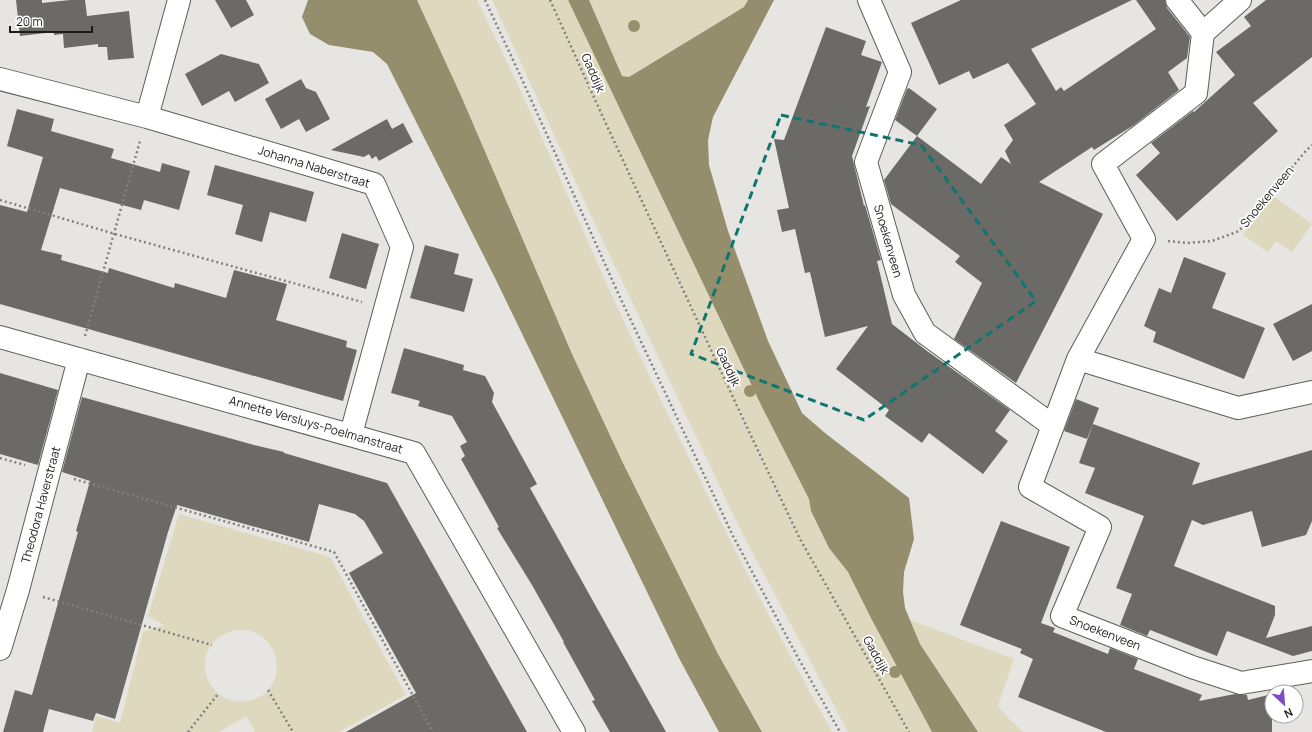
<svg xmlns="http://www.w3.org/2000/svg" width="1312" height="732" font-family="Manrope,sans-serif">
<rect width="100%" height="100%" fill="#e6e5e1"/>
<!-- green -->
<path fill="#ded9be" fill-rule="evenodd" d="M 417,0 L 477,0 C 507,61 536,123 563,185 C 580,223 596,261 613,298 C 681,445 753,590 832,732 L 762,732 L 718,654 L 622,461 L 572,354 L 462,98 Z
M 492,0 L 568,0 L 762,407 L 809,499 L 811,511 L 829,548 L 848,572 L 872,620 L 932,732 L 848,732 L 741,531 L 594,222 Z
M 589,0 L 748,0 L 744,7 L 629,77 L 622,77 Z
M 1272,195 L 1312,224 L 1292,252 L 1276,241 L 1268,252 L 1243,235 Z
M 179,514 L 330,557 L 406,695 L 339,732 L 253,732 L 255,730 L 246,716 L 219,732 L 92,732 L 96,716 L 120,723 L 143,632 L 164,625 L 148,616 ZM 236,630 C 240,630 245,630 248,630 C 268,635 280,654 276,674 C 274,684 268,693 259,697 C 214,719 182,655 225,634 C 228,632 232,631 236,630 Z
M 910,620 L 1014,659 L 998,706 L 1013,723 L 1024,732 L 978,732 L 920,644 Z"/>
<!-- water -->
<path fill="#948e6c" d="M 308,0 L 417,0 L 462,98 L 572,354 L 622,461 L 718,654 L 762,732 L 719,732 L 680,660 L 495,278 L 387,64 L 373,52 L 329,45 L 310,34 L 302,17 Z
M 568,0 L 589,0 L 622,76 L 629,77 L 744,7 L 748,0 L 774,0 L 713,117 L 708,140 L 709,165 L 728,231 L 768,341 L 802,413 L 825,433 L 909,498 L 914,539 L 904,572 L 903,592 L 905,608 L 920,644 L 978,732 L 932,732 L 872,620 L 848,572 L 829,548 L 811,511 L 809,499 L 762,407 Z"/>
<!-- building -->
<path fill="#6b6a66" d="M 16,0 L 42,0 L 42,3 L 70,0 L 85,0 L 87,16 L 129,11 L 134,58 L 108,60 L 107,47 L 98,47 L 98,44 L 64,48 L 63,34 L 54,35 L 54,32 L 20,36 Z
M 215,0 L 246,0 L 254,15 L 231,28 Z
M 961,0 L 1132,0 L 1031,49 L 1056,91 L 1061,87 L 1064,91 L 1156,29 L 1136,0 L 1165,0 L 1167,8 L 1190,37 L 1187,58 L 1168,72 L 1179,90 L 1134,125 L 1094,150 L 1092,147 L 1039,182 L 1103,214 L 1016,383 L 954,339 L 982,283 L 955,262 L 960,256 L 891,204 L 884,180 L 917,136 L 895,120 L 907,89 L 909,88 L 937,109 L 917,136 L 981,184 L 1001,157 L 1011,164 L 1005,151 L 1013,140 L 1004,125 L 1036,104 L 1008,63 L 973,79 L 969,71 L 939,85 L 911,23 Z
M 1266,0 L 1312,0 L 1312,57 L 1253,103 L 1278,131 L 1177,221 L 1136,175 L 1160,153 L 1151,143 L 1193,111 L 1194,112 L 1235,75 L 1216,52 L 1251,26 L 1244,17 Z
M 826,27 L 866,41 L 861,55 L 882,62 L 866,107 L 870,106 L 852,156 L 864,206 L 865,205 L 881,260 L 877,261 L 892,324 L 927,351 L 1010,410 L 995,431 L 1008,441 L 983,474 L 929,433 L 922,443 L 885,416 L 889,410 L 836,369 L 868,326 L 825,337 L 810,272 L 805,273 L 795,229 L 782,232 L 777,210 L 789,208 L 774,139 L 784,140 Z
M 221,54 L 259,64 L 269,83 L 235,102 L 229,91 L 202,106 L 185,74 Z
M 301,79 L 306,88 L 316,92 L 330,119 L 306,132 L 299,119 L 281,129 L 265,99 Z
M 17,109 L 54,119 L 51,131 L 114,149 L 111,158 L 160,172 L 162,163 L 190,171 L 179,210 L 144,200 L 141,210 L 60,188 L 41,250 L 62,255 L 61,260 L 108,273 L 109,268 L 174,288 L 175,283 L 226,298 L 234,270 L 287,284 L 276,320 L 347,341 L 346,347 L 357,350 L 343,401 L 0,304 L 0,205 L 27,212 L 43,157 L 7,146 Z
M 387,119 L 392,129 L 403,123 L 413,142 L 379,161 L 376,156 L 372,159 L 369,154 L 364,157 L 331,150 Z
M 215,165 L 314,192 L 306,222 L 270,212 L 262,242 L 235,234 L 243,205 L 207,195 Z
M 342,233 L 379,244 L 366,289 L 329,278 Z
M 425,245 L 459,254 L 454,274 L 473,279 L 464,312 L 410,298 Z
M 1184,257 L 1226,273 L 1212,308 L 1265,328 L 1244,379 L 1153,342 L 1156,332 L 1144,326 L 1159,288 L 1171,293 Z
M 1312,304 L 1312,351 L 1293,361 L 1273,324 Z
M 404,348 L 464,365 L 463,370 L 485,376 L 494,393 L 492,402 L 537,484 L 530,488 L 666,732 L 610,732 L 592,701 L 595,700 L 563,642 L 564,642 L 532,585 L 497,528 L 499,527 L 461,459 L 465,456 L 460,446 L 467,442 L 452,416 L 418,406 L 420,401 L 391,393 Z
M 0,373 L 58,390 L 38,465 L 0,454 Z
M 82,397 L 254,445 L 284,452 L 284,453 L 387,483 L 527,732 L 346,732 L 416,693 L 349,573 L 383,553 L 364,521 L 360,518 L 355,514 L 319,504 L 309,542 L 177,505 L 168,532 L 115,719 L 96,713 L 93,721 L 49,709 L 43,732 L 3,732 L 15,690 L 32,695 L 78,532 L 76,531 L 90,481 L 62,472 Z
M 1076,399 L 1099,408 L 1087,439 L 1064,431 Z
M 1093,424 L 1200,463 L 1192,485 L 1312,450 L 1312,521 L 1306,535 L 1262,547 L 1252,511 L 1203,525 L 1192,520 L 1174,566 L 1275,606 L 1275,615 L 1266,638 L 1312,626 L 1312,651 L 1293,656 L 1227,631 L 1217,656 L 1150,630 L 1147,636 L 1120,625 L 1132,594 L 1116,588 L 1144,516 L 1085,493 L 1095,468 L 1079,463 Z
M 1001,521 L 1070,547 L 1041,623 L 1055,628 L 1053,632 L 1108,654 L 1110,648 L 1138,659 L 1134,669 L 1202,695 L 1199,701 L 1235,694 L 1247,695 L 1248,700 L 1272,694 L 1272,732 L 1106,732 L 1018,697 L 1033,659 L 1020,653 L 1022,649 L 960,625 Z"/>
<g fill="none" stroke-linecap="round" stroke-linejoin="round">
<!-- minor casing -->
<g stroke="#5d5d59" stroke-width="24">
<path id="minor" d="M 869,0 L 900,72 L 866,162 L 904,295 L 925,333 L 1053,426
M 1177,0 L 1203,33
M 1240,0 L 1203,33 L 1196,93 L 1103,164 L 1144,239 L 1078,359 L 1030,487 L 1100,527 L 1062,616 L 1192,667 L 1241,683 L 1312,671
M 0,79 L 147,117 L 374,184 L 402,247 L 351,434
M 147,117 L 179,0
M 0,337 L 414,453 L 574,732
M 1078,359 L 1238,408 L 1312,392
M 0,649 L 18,590 L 79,359"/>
</g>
<!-- path -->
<path stroke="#81807d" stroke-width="2.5" stroke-dasharray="2 3" stroke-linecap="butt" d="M 485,0 L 520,75 L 618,293 L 733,536 L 796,654 L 840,732
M 550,0 L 607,126 L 744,421 L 800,539 L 909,732
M 0,200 L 115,234 L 362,302
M 1168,241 L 1187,243 L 1212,241 L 1239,231 L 1304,153 L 1312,145
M 85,336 L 140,141
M 0,458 L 25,465
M 74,479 L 334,552 L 433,732
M 43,597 L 212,645
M 268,690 L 293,732
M 188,732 L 218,694"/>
<!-- minor -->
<use href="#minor" stroke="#fff" stroke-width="22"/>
</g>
<!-- trees -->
<g fill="#97906c">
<circle cx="634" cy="26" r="6"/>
<circle cx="750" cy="391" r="6"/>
<circle cx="895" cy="672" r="6"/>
</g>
<!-- marked area -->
<path fill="none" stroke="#0f766e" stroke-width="3" stroke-dasharray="8 5" stroke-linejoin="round" d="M 781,115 L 921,145 L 1036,301 L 864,420 L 691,354 Z"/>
<g text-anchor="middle" stroke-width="3.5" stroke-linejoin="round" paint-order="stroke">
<!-- street labels -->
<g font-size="12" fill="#1d1c1b" stroke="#fff">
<text transform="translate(593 73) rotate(66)" y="4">Gaddijk</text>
<text transform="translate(314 167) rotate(17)" y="4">Johanna Naberstraat</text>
<text transform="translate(1267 197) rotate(-50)" y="4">Snoekenveen</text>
<text transform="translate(888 241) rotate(74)" y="4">Snoekenveen</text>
<text transform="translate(728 367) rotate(65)" y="4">Gaddijk</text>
<text transform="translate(316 425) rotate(16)" y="4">Annette Versluys-Poelmanstraat</text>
<text transform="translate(41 505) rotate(-75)" y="4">Theodora Haverstraat</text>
<text transform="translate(1105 633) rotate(21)" y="4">Snoekenveen</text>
<text transform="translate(876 655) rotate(61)" y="4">Gaddijk</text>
</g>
</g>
<!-- north arrow -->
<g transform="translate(1284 704) rotate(154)"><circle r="19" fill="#ffffff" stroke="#a5a4a4"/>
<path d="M0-3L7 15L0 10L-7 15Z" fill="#7d4bc3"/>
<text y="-6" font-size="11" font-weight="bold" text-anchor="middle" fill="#1d1c1b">N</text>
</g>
<!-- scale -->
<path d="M10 26v6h82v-6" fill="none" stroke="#1d1c1b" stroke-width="2"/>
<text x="16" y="26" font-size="12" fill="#1d1c1b" stroke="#ffffff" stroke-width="3" paint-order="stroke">20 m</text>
</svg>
